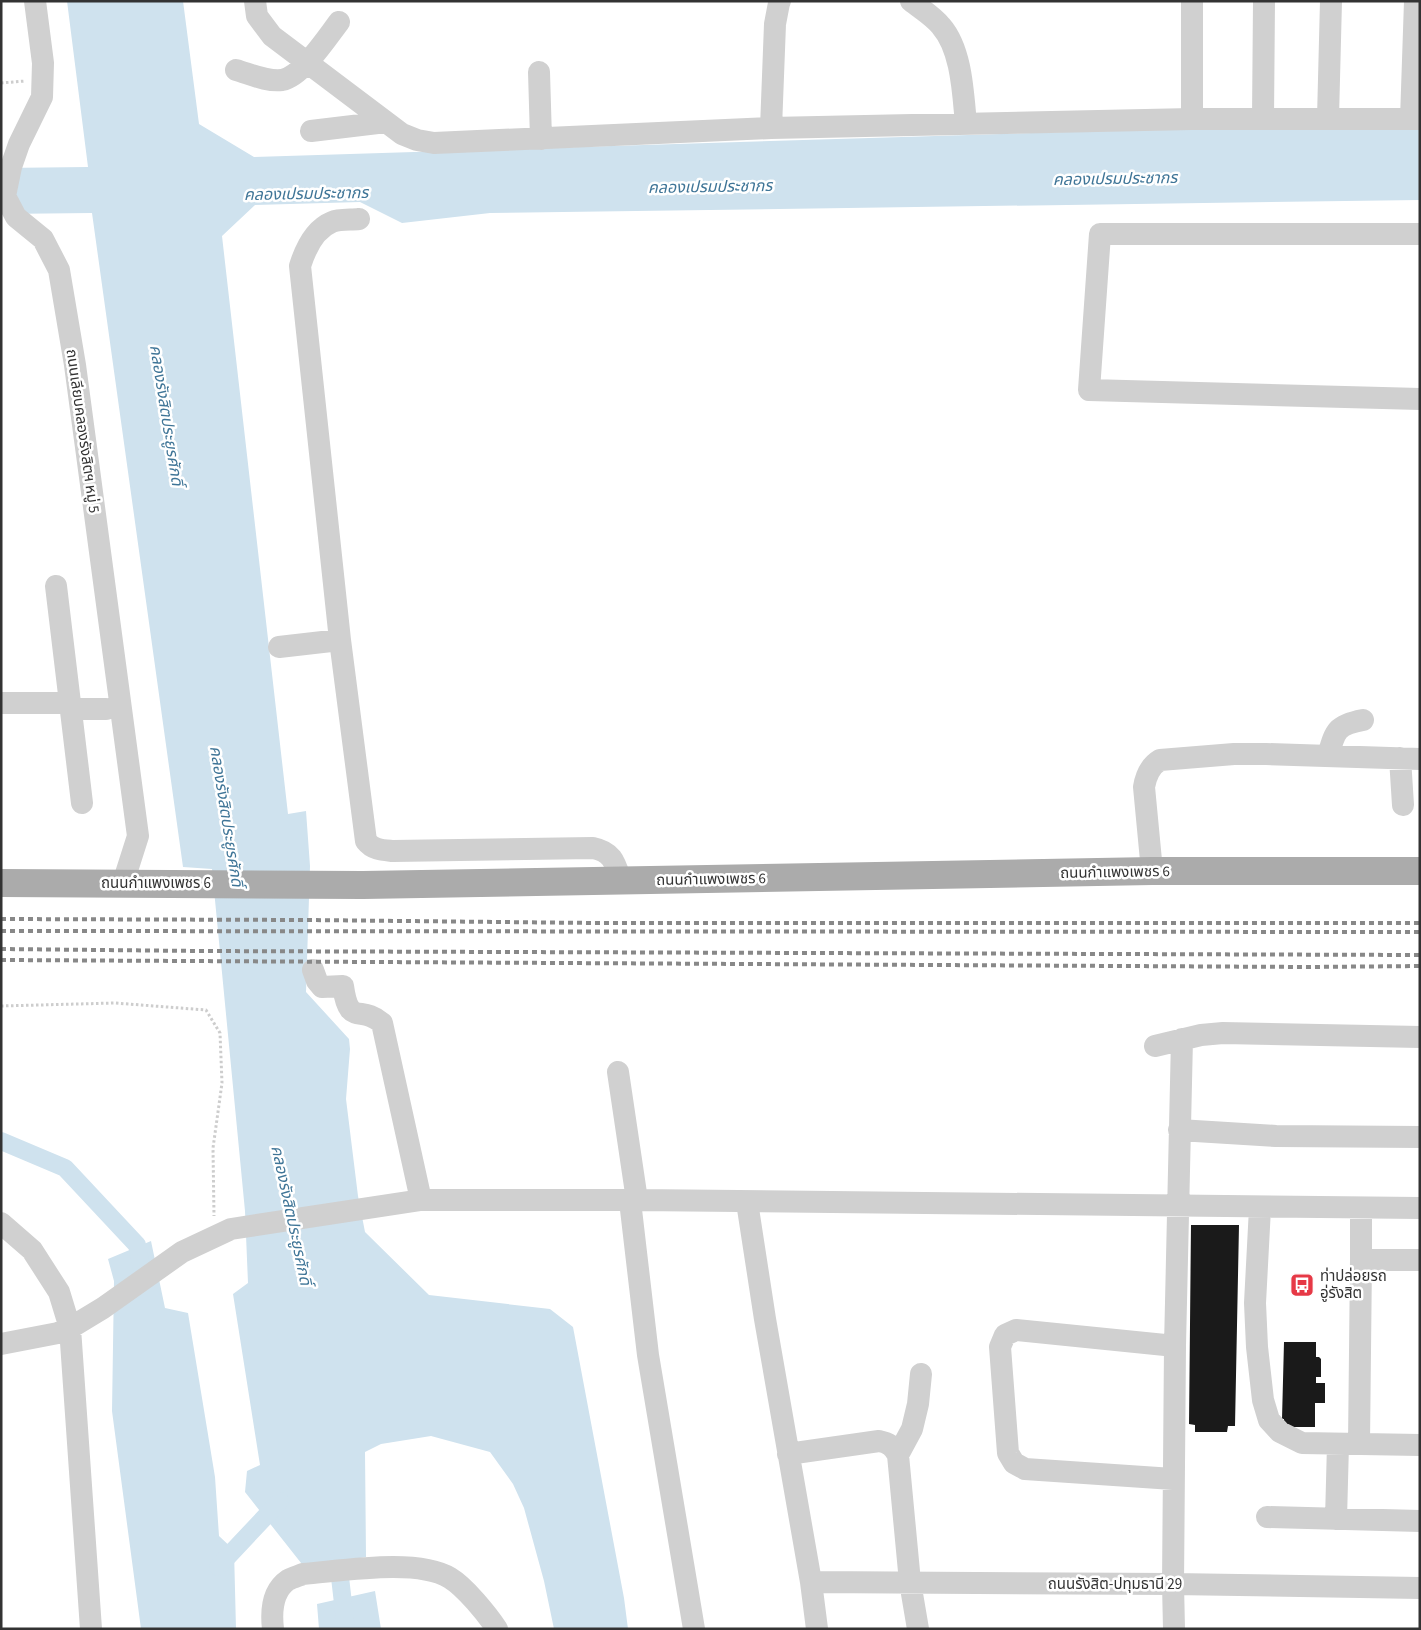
<svg xmlns="http://www.w3.org/2000/svg" width="1421" height="1630" font-family="'Source Sans 3','Noto Sans Thai',sans-serif">
<rect width="100%" height="100%" fill="#fff"/>
<!-- water -->
<path fill="#cfe2ee" d="M 67,1 L 183,1 L 199,124 L 254,157 L 1128,130 L 1420,125 L 1420,200 L 490,213 L 402,223 L 360,202 L 255,205 L 222,236 L 288,814 L 306,811 L 310,866 L 306,992 L 349,1039 L 350,1049 L 346,1099 L 358,1196 L 365,1232 L 429,1295 L 550,1309 L 573,1327 L 624,1598 L 628,1629 L 554,1629 L 544,1581 L 524,1508 L 513,1484 L 490,1452 L 431,1436 L 381,1444 L 365,1452 L 366,1557 L 305,1568 L 245,1492 L 247,1471 L 260,1465 L 233,1294 L 248,1283 L 245,1211 L 212,869 L 183,867 L 92,213 L 1,214 L 1,168 L 88,167 Z
M 151,1241 L 165,1308 L 188,1313 L 215,1477 L 219,1536 L 234,1550 L 236,1629 L 141,1629 L 112,1411 L 114,1281 L 108,1259 Z
M 375,1591 L 381,1629 L 319,1629 L 317,1604 Z"/>
<g fill="none" stroke-linecap="round" stroke-linejoin="round">
<!-- canal -->
<path stroke="#cfe2ee" stroke-width="18" d="M 1,1141 L 65,1168 L 137,1245 L 142,1269
M 338,1560 L 346,1629
M 218,1567 L 280,1501"/>
</g>
<!-- building -->
<path fill="#1a1a1a" d="M 1191,1225 L 1239,1225 L 1235,1426 L 1228,1426 L 1227,1432 L 1195,1432 L 1195,1425 L 1189,1424 Z
M 1284,1342 L 1316,1342 L 1316,1357 L 1319,1357 L 1321,1359 L 1321,1377 L 1316,1377 L 1316,1383 L 1325,1383 L 1325,1403 L 1315,1403 L 1315,1427 L 1284,1427 L 1284,1419 L 1282,1419 Z"/>
<g fill="none" stroke-linecap="round" stroke-linejoin="round">
<!-- path -->
<path stroke="#cdcdcd" stroke-width="3" stroke-dasharray="2.5 2.5" stroke-linecap="butt" d="M 1,83 L 25,81
M 1,1006 L 115,1003 L 206,1010 L 220,1033 L 222,1083 L 213,1148 L 214,1216"/>
<!-- minor -->
<path stroke="#d0d0d0" stroke-width="22" d="M 35,1 L 43,63 L 42,97 L 19,144 L 11,167 L 5,196 L 16,217 L 43,239 L 59,270 L 75,365 L 138,836 L 123,883
M 255,1 L 257,16 L 272,36 L 402,134 L 417,140 L 434,143 L 771,128 L 1192,119 L 1420,119
M 911,1 C 921,9 933,16 941,26 C 962,50 963,94 966,124
M 236,70 C 250,74 267,82 282,80 C 302,76 326,39 339,22
M 539,72 L 541,139
M 1263,118 L 1264,1
M 1328,118 L 1331,1
M 1192,119 L 1192,1
M 1411,119 L 1415,1
M 771,128 L 775,24 L 779,3 L 780,1
M 311,131 L 386,122
M 359,219 C 351,220 339,219 332,222 C 315,229 305,250 300,266 L 340,640 L 366,841 C 373,850 383,850 393,851 L 593,848 C 613,852 615,863 621,881
M 1420,234 L 1100,234 L 1089,390 L 1420,399
M 56,586 L 82,803
M 279,647 L 340,640
M 1,703 L 70,703
M 72,709 L 106,709
M 1328,756 C 1335,731 1336,725 1363,720
M 1400,758 L 1403,805
M 1152,871 L 1144,787 C 1146,775 1150,766 1160,760 L 1234,754 L 1266,754 L 1420,759
M 313,970 L 317,981 L 322,987 L 343,986 C 349,1028 360,1004 382,1023 L 421,1200
M 1155,1046 L 1201,1035 L 1223,1033 L 1420,1037
M 618,1072 L 637,1200
M 1179,1130 L 1276,1136 L 1420,1137
M 630,1201 L 648,1355 L 694,1629
M 747,1202 L 765,1319 L 811,1582 L 817,1629
M 1260,1208 L 1255,1303 L 1257,1347 L 1263,1400 L 1269,1420 L 1280,1432 L 1302,1443 L 1420,1445
M 1,1223 L 32,1250 L 59,1292 L 70,1328 L 91,1629
M 1361,1260 L 1361,1208
M 1,1344 L 58,1333 L 70,1328 L 103,1308 L 182,1252 L 231,1229 L 421,1200 L 637,1200 L 1420,1208
M 1359,1444 L 1361,1260 L 1420,1260
M 788,1454 L 879,1441 C 889,1443 893,1446 898,1455 L 910,1582 L 918,1629
M 898,1455 L 912,1429 L 918,1404 L 921,1374
M 1173,1479 L 1025,1469 L 1014,1463 L 1008,1453 L 1000,1347 L 1005,1335 L 1016,1330 L 1175,1346
M 1267,1517 L 1420,1521
M 1336,1519 L 1338,1444
M 811,1582 L 1173,1584 L 1420,1588
M 273,1629 C 271,1612 272,1591 288,1580 C 292,1578 298,1576 303,1574 C 342,1571 417,1558 450,1578 C 465,1587 487,1614 497,1629
M 1174,1629 L 1173,1584 L 1175,1346 L 1182,1039"/>
<!-- major -->
<path stroke="#ababab" stroke-width="28" d="M 1,883 L 363,885 L 1152,871 L 1420,871"/>
<!-- rail -->
<path stroke="#888" stroke-width="4" stroke-dasharray="5 4" stroke-linecap="butt" d="M 1,919 L 309,920 L 594,923 L 1420,923
M 1,931 L 1420,932
M 1,949 L 200,951 L 1420,955
M 1,960 L 1308,967 L 1420,966"/>
</g>
<!-- icons -->
<defs>
<g id="bus-square" transform="scale(1.25)"><rect x="-9" y="-9" width="18" height="18" rx="4" fill="#e63946" stroke="#fff"/><path d="M-5-6H5V4H4V6H2V4H-2V6H-4V4H-5ZM-3.5-4V0h7V-4ZM-3.5 1.2v1.5H-2V1.2ZM2 1.2v1.5H3.5V1.2Z" fill="#fff"/></g>
</defs>
<g fill-rule="evenodd">
<use href="#bus-square" x="1302" y="1285"/>
</g>
<g text-anchor="middle" stroke-width="5" stroke-linejoin="round" paint-order="stroke">
<!-- street labels -->
<g font-size="15" fill="#333" stroke="#fff">
<text transform="translate(83 431) rotate(82)" y="5">ถนนเลียบคลองรังสิตฯ หมู่ 5</text>
<text transform="translate(1115 872) rotate(-1)" y="5">ถนนกำแพงเพชร 6</text>
<text transform="translate(711 879) rotate(-1)" y="5">ถนนกำแพงเพชร 6</text>
<text x="156" y="888">ถนนกำแพงเพชร 6</text>
<text x="1115" y="1589">ถนนรังสิต-ปทุมธานี 29</text>
</g>
<!-- poi labels -->
<g font-size="15" fill="#333" stroke="#fff" text-anchor="start">
<text x="1320" y="1281">ท่าปล่อยรถ<tspan x="1320" dy="17">อู่รังสิต</tspan></text>
</g>
<!-- water labels -->
<g font-size="16" font-style="italic" fill="#3f7597" stroke="#fff">
<text transform="translate(1115 178) rotate(-1)" y="6">คลองเปรมประชากร</text>
<text transform="translate(710 186) rotate(-1)" y="6">คลองเปรมประชากร</text>
<text transform="translate(306 193) rotate(-1)" y="6">คลองเปรมประชากร</text>
<text transform="translate(167 415) rotate(81)" y="6">คลองรังสิตประยูรศักดิ์</text>
<text transform="translate(227 816) rotate(81)" y="6">คลองรังสิตประยูรศักดิ์</text>
<text transform="translate(292 1215) rotate(78)" y="6">คลองรังสิตประยูรศักดิ์</text>
</g>
</g>
<!-- border -->
<rect width="1421" height="1630" fill="none" stroke="#333333" stroke-width="5"/>
</svg>
